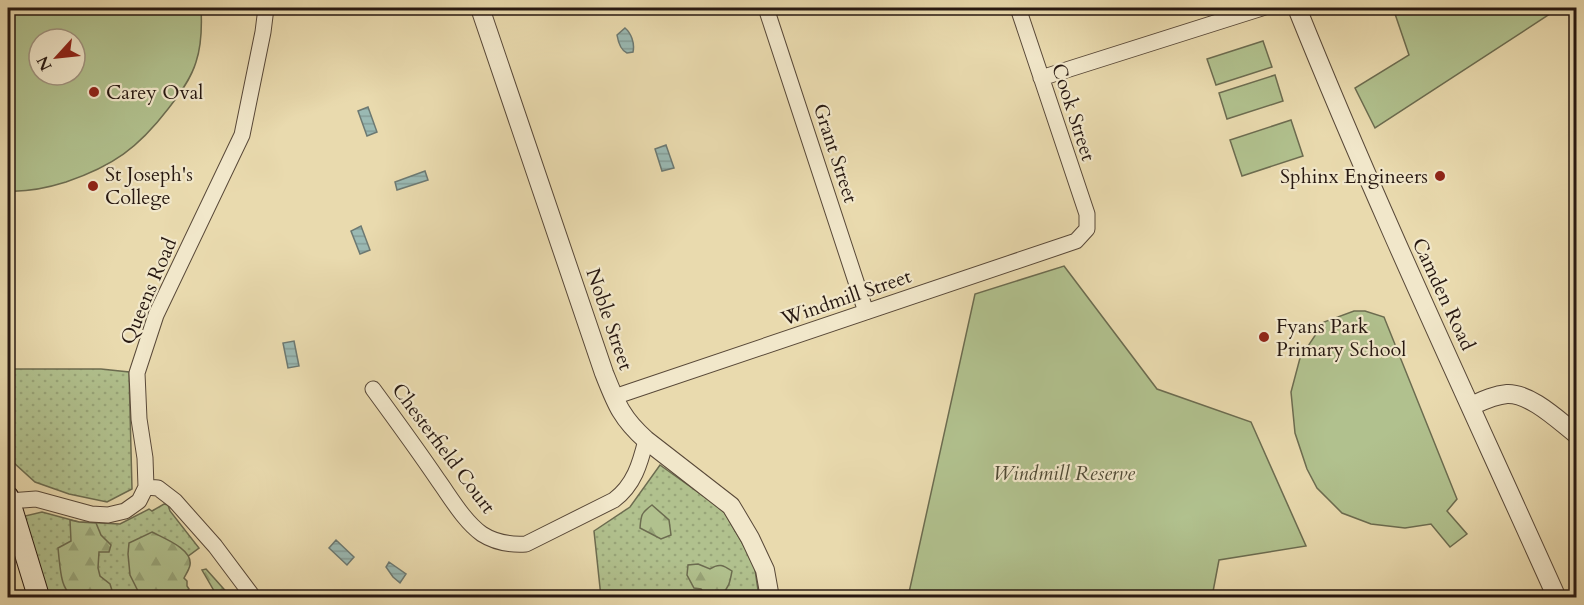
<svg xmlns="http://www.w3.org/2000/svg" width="1584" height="605" font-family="Cardo,serif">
<defs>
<pattern id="grass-dots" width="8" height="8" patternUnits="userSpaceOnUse" patternTransform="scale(1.5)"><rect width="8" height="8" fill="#b1c18e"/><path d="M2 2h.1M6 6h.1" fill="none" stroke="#98a579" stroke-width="1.8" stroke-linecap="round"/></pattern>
<pattern id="forest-firs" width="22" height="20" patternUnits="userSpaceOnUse" patternTransform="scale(1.5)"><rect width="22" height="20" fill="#b1c18e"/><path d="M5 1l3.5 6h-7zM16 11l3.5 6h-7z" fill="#98a579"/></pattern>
<pattern id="water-rules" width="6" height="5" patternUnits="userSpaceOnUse" patternTransform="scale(1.5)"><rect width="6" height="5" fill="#9ab9b3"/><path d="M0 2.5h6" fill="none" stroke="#859e99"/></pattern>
</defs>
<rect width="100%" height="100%" fill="#e9daae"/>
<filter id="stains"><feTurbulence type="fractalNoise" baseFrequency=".00333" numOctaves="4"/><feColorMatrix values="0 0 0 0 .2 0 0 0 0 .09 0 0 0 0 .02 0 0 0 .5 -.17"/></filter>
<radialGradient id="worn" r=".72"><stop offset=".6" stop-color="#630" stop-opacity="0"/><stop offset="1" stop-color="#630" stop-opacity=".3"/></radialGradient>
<!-- grass -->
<path fill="url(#grass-dots)" stroke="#6c6c50" stroke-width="1.5" d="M 8,369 L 101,369 L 129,372 L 132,489 L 107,502 L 69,494 L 35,482 L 13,462 L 8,447 Z
M 660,465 L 723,510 L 754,563 L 759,597 L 601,597 L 594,531 L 630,507 Z
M 164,504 L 168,505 L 170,511 L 199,548 L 156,580 L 163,597 L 43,597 L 25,516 L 42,512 L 79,522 L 120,524 L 149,509 L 152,511 Z"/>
<!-- forest -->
<path fill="url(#forest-firs)" stroke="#6c6c50" stroke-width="1.5" d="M 652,505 L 669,520 L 671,535 L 661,539 L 640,528 C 641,515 641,513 652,505 Z
M 70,520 L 79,522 L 96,523 L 101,535 L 111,545 L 109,552 L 99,552 L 98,568 L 100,576 L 110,584 L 114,597 C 64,598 63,601 58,548 L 71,541 Z
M 152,532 C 163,538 193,549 190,565 C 189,570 186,574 184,578 L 187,581 L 187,586 L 189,589 L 182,597 L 141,597 L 130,575 L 128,554 L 129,543 Z
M 698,564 L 710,569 C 719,563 723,565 732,571 C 730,582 729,588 721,595 L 721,597 L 707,597 L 701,589 L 694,588 L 687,575 L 688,565 Z
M 206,569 L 231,597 L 219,597 L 217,596 L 202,570 Z"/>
<!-- park -->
<path fill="#b1c18e" stroke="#6c6c50" stroke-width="1.5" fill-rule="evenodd" d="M 8,8 L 201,8 C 202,26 202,44 196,62 C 191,79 179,95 168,109 C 138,148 113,166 66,182 C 47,188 28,192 8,191 ZM 39,39 L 75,39 L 75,75 L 39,75 Z
M 1393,8 L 1559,8 L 1375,128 L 1355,88 L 1409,55 Z
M 1263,41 L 1272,67 L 1216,85 L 1207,59 Z
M 1275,75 L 1283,101 L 1227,119 L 1219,93 Z
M 1291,120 L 1303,156 L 1242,176 L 1230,140 Z
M 1064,266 L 1157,389 L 1251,422 L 1306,546 L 1219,560 L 1212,597 L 908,597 L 975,294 Z
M 1354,311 L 1365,311 L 1384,317 L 1457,499 L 1447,511 L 1467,534 L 1450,547 L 1431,524 L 1405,528 L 1371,524 L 1342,513 L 1317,488 L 1307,469 L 1295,433 L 1291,392 L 1300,358 L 1324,322 Z"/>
<!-- water -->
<path fill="url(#water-rules)" stroke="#6c7972" stroke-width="1.5" d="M 625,28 C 631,33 635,43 633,52 L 627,53 C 620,50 618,41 617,35 Z
M 368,107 L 377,132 L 367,136 L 358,111 Z
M 666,145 L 674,168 L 662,171 L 655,149 Z
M 425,171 L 428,180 L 397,190 L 395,182 Z
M 361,226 L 370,250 L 360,254 L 351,231 Z
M 294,341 L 299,366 L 288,368 L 283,343 Z
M 336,540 L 354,557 L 347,565 L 329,548 Z
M 389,562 L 406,574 L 400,583 L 393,577 L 386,567 Z"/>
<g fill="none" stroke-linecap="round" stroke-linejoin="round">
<!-- minor casing -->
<g stroke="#584838" stroke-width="17">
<path id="minor" d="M 766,8 L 866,312
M 1041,78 L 1262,8
M 373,389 C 395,419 417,449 438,480 C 451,498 464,521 482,534 C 496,543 510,545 526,544 L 614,500 C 634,485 640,464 646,440
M 614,397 L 1076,241 L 1087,229 L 1087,214 L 1018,8
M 146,487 L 158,488 L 175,501 L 215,546 L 254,598
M 9,501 L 36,499 L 91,514 L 108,515 L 125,511 L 139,501 L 146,487 L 145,458 L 139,419 L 137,373 L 156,315 L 242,135 L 263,32 L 266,8"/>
</g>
<!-- tertiary casing -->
<g stroke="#584838" stroke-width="20">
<path id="tertiary" d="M 480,8 L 604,373 C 616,403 621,418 646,440 L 731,506 L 750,538 L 765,570 L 770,598
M 1297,8 C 1377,207 1469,402 1557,598
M 1471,406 C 1482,401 1494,395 1507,394 C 1530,393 1558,420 1576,434"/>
</g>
<!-- secondary casing -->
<g stroke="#271811" stroke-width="23">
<path id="secondary" d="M 8,497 L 39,598"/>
</g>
<!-- minor -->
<use href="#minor" stroke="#f1e7ca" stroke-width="15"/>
<!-- tertiary -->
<use href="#tertiary" stroke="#f1e7ca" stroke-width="18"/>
<!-- secondary -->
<use href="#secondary" stroke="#f1e7ca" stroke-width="21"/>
</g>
<!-- markers -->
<g fill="#8f2418" stroke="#f1e7ca" stroke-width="2">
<circle cx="94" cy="92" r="6"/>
<circle cx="1440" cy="176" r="6"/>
<circle cx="93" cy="186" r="6"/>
<circle cx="1264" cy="337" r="6"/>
</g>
<g text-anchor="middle" stroke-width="4.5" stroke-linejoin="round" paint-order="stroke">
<!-- poi labels -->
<g font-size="20" fill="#271811" stroke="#f1e7ca" text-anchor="start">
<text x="106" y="99">Carey Oval</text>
<text x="105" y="181">St Joseph's<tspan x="105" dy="23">College</tspan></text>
<text x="1428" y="183" text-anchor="end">Sphinx Engineers</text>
<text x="1276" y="333">Fyans Park<tspan x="1276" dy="23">Primary School</tspan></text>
</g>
<!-- street labels -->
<g font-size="20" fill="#271811" stroke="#f1e7ca">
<text transform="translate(1074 112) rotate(72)" y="7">Cook Street</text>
<text transform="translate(836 153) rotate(72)" y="7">Grant Street</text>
<text transform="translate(148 291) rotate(-67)" y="7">Queens Road</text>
<text transform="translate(1444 294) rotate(65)" y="7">Camden Road</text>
<text transform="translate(846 297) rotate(-19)" y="7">Windmill Street</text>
<text transform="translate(610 319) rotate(71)" y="7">Noble Street</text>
<text transform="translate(444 448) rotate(53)" y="7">Chesterfield Court</text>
</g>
<!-- park labels -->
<g font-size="20" font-style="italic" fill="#504b36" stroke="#f1e7ca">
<text x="1064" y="480">Windmill Reserve</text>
</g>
</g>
<!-- margin -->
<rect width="1584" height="605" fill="none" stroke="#e9daae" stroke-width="30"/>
<rect x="9" y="9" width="1566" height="587" fill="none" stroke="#271811" stroke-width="3"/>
<rect x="15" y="15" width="1554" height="575" fill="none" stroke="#271811" stroke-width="1.5"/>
<!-- north arrow -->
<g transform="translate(57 57) rotate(243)"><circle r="28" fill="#f1e7ca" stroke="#a09480" stroke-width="1.5"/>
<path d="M0-4.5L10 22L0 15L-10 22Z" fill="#8f2418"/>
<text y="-9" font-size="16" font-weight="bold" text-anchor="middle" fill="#271811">N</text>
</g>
<rect width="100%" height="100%" filter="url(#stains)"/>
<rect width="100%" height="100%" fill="url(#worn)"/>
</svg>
